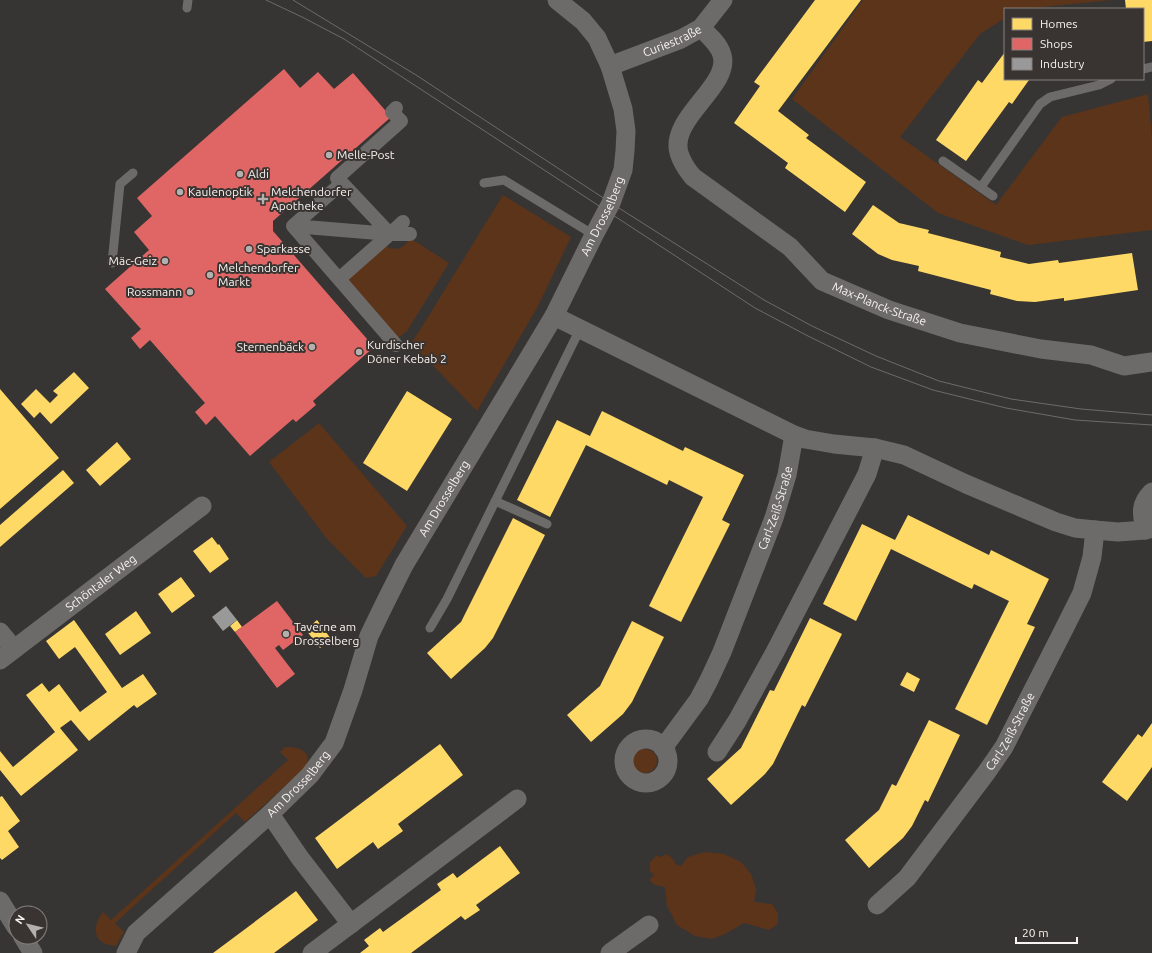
<svg xmlns="http://www.w3.org/2000/svg" width="1152" height="953" font-family="Ubuntu,sans-serif">
<rect width="100%" height="100%" fill="#373533"/>
<!-- green -->
<path fill="#5b341a" d="M 863,0 L 1111,0 L 1023,9 L 1005,9 L 1005,18 L 980,34 L 900,137 L 996,205 L 1062,117 L 1148,94 L 1152,138 L 1152,230 L 1028,245 L 938,213 L 792,99 Z
M 503,195 L 571,237 L 538,306 L 477,411 L 411,343 L 420,330 Z
M 410,238 L 449,263 L 407,331 L 397,339 L 344,278 L 386,246 C 396,252 405,248 410,238 Z
M 319,423 L 407,526 L 376,576 L 366,578 L 327,539 L 269,462 Z
M 285,747 C 299,746 315,752 304,769 L 245,822 L 236,813 L 115,923 L 124,932 L 116,946 C 112,945 105,945 101,941 C 91,933 97,920 103,912 L 111,920 L 288,760 L 280,752 Z
M633 761a12 12 0 1 1 24 0a12 12 0 1 1-24 0Z
M 705,852 L 724,854 L 741,862 L 751,874 L 756,889 L 754,902 L 772,904 L 778,913 L 778,924 L 769,930 L 744,923 L 725,934 L 712,939 L 695,936 L 677,925 L 667,906 L 665,887 L 655,885 L 649,880 L 654,875 L 650,871 L 650,862 L 657,855 L 660,857 L 667,854 L 674,860 L 675,864 L 681,866 L 688,857 Z"/>
<!-- homes -->
<path fill="#ffd966" d="M 815,0 L 861,0 L 778,111 L 809,135 L 806,138 L 866,182 L 845,212 L 785,168 L 788,163 L 734,123 L 760,86 L 754,82 Z
M 1125,0 L 1152,0 L 1152,41 L 1143,42 L 1143,9 L 1126,9 Z
M 1005,52 L 1005,79 L 1031,79 L 1029,80 L 1012,104 L 1009,102 L 966,161 L 936,140 L 978,80 L 982,83 Z
M 873,205 L 899,223 L 929,230 L 928,233 L 1001,252 L 1000,257 L 1029,264 L 1058,260 L 1059,263 L 1132,253 L 1138,290 L 1064,301 L 1064,298 L 1035,302 L 1017,301 L 990,294 L 991,290 L 918,271 L 919,266 L 892,260 L 878,254 L 852,234 Z
M 74,372 L 89,388 L 51,424 L 40,412 L 34,418 L 21,404 L 36,389 L 50,403 L 58,395 L 53,391 Z
M 0,389 L 59,458 L 0,509 Z
M 407,391 L 452,419 L 407,491 L 363,463 Z
M 602,411 L 683,451 L 685,447 L 744,475 L 722,520 L 730,524 L 681,622 L 649,606 L 703,497 L 669,480 L 667,485 L 586,445 L 550,517 L 517,500 L 557,420 L 590,436 Z
M 117,442 L 131,459 L 100,486 L 86,470 Z
M 63,470 L 74,483 L 0,547 L 0,525 Z
M 908,515 L 989,555 L 991,550 L 1049,579 L 1027,624 L 1035,627 L 987,725 L 955,709 L 1009,601 L 974,584 L 972,589 L 891,549 L 856,621 L 823,604 L 862,524 L 895,540 Z
M 513,518 L 545,535 L 493,638 L 485,648 L 451,679 L 427,653 L 461,622 Z
M 212,537 L 218,545 L 219,544 L 229,559 L 210,573 L 193,551 Z
M 181,577 L 195,596 L 172,613 L 158,594 Z
M 136,611 L 151,633 L 120,655 L 105,634 Z
M 810,618 L 842,634 L 805,707 L 802,705 L 773,764 L 765,774 L 731,805 L 707,779 L 741,748 L 770,690 L 774,691 Z
M 74,620 L 122,688 L 143,674 L 157,694 L 137,708 L 134,705 L 89,741 L 71,720 L 60,728 L 78,750 L 21,796 L 0,770 L 0,751 L 13,767 L 55,732 L 26,695 L 42,683 L 49,692 L 59,684 L 80,712 L 107,692 L 75,647 L 59,659 L 46,641 Z
M 237,620 L 242,627 L 235,632 L 230,626 Z
M 317,620 L 331,639 L 320,648 L 306,630 Z
M 632,621 L 664,637 L 632,702 L 623,714 L 591,742 L 567,715 L 600,686 Z
M 907,672 L 920,679 L 914,692 L 900,685 Z
M 929,720 L 960,735 L 928,802 L 925,800 L 912,826 L 903,838 L 869,868 L 845,840 L 879,810 L 892,784 L 896,786 Z
M 1152,723 L 1152,767 L 1127,801 L 1102,782 L 1138,734 L 1142,737 Z
M 440,744 L 463,775 L 398,824 L 403,831 L 378,849 L 373,842 L 337,869 L 315,838 Z
M 2,796 L 20,821 L 8,831 L 19,847 L 2,860 L 0,858 L 0,797 Z
M 500,846 L 520,873 L 476,905 L 480,910 L 465,920 L 461,916 L 411,953 L 360,953 L 369,946 L 364,940 L 380,928 L 383,932 L 441,890 L 437,884 L 453,873 L 457,878 Z
M 296,891 L 318,920 L 274,953 L 213,953 Z"/>
<!-- shops -->
<path fill="#e06666" d="M 284,69 L 300,88 L 318,72 L 334,89 L 353,73 L 391,117 L 273,221 L 273,231 L 374,347 L 313,401 L 316,405 L 296,422 L 293,419 L 250,456 L 215,416 L 206,425 L 195,412 L 205,403 L 150,340 L 140,349 L 131,338 L 141,329 L 105,289 L 149,250 L 134,232 L 152,216 L 137,198 Z
M 277,601 L 303,635 L 283,650 L 279,645 L 275,648 L 295,674 L 277,688 L 235,632 Z"/>
<!-- industry -->
<path fill="#999" d="M 226,606 L 237,620 L 223,631 L 212,617 Z"/>
<g fill="none" stroke-linecap="round" stroke-linejoin="round">
<!-- service -->
<path stroke="#6d6b69" stroke-width="9" d="M 187,8 L 188,0
M 1143,69 L 1152,67
M 943,161 L 993,196
M 484,183 L 504,180 L 594,235
M 981,187 L 1040,104 L 1050,97 L 1099,85 L 1111,79
M 112,263 L 120,184 L 133,173
M 495,501 L 547,524
M 430,628 L 447,599 L 482,528 L 580,329"/>
<!-- pedestrian -->
<path stroke="#6d6b69" stroke-width="14" d="M 342,183 L 390,234
M 293,226 L 390,234 L 403,222
M 339,279 L 390,234 L 410,234
M 396,345 L 293,226 L 342,183 L 337,178 L 401,121 L 392,112 L 396,108"/>
<!-- minor -->
<g stroke="#6d6b69" stroke-width="19">
<path id="s1" d="M 701,28 C 709,36 719,44 722,55 C 731,86 669,118 679,153 C 682,163 687,170 693,177 L 790,247 L 822,281 L 889,310 L 960,333 L 1041,349 L 1091,355 L 1124,366 L 1152,362"/>
<path id="s2" d="M 610,66 L 681,39 L 701,28 L 723,0"/>
<path d="M 554,316 L 794,435 L 805,439 L 834,444 L 875,448 L 904,455 L 966,484 L 1056,522 L 1075,528 L 1095,530 L 1118,532 L 1145,530 L 1152,528"/>
<path d="M 1145,530 C 1142,514 1139,505 1152,492"/>
<path d="M 0,632 L 14,649"/>
<path id="s3" d="M 0,660 L 202,506"/>
<circle cx="646" cy="761" r="22"/>
<path id="s4" d="M 663,748 L 699,699 L 709,680 L 722,652 L 774,518 L 787,475 L 794,435"/>
<path d="M 717,752 L 737,721 L 775,652 L 867,474 L 875,448"/>
<path d="M 270,814 L 300,858 L 351,924"/>
<path d="M 0,901 L 16,927"/>
<path id="s5" d="M 877,905 L 907,878 L 986,773 L 1004,747 L 1064,629 L 1082,593 L 1092,557 L 1095,530"/>
<path d="M 23,937 L 33,953"/>
<path id="s6" d="M 126,953 L 136,933 L 270,814 L 310,775 L 334,743 L 353,690 L 369,636 L 384,605 L 404,565 L 533,351 L 554,316 L 594,235 L 611,203 L 623,170 L 625,151 L 626,131 L 623,109 L 610,66 L 597,38 L 583,21 L 557,0"/>
<path d="M 312,953 L 517,799"/>
<path d="M 610,953 L 649,925"/>
</g>
<!-- tram -->
<path stroke="#6d6b69" stroke-width="1" d="M 266,0 L 302,17 L 344,39 L 755,308 L 808,336 L 871,367 L 933,390 L 1006,408 L 1075,420 L 1152,425
M 293,0 L 416,75 L 611,203 L 764,300 L 812,326 L 876,356 L 939,381 L 1011,399 L 1081,409 L 1152,415"/>
</g>
<!-- markers -->
<g fill="#b3b0ae" stroke="#393431" stroke-width="1.5">
<circle cx="329" cy="155" r="4"/>
<circle cx="240" cy="174" r="4"/>
<circle cx="180" cy="192" r="4"/>
<path d="M261 193h4v4h4v4h-4v4h-4v-4h-4v-4h4z"/>
<circle cx="249" cy="249" r="4"/>
<circle cx="165" cy="261" r="4"/>
<circle cx="210" cy="275" r="4"/>
<circle cx="190" cy="292" r="4"/>
<circle cx="312" cy="347" r="4"/>
<circle cx="359" cy="352" r="4"/>
<circle cx="286" cy="634" r="4"/>
</g>
<g text-anchor="middle" stroke-width="4" stroke-linejoin="round" paint-order="stroke">
<!-- street labels -->
<g font-size="12" fill="#f6f3f1" stroke="#393431">
<text dy="4" stroke="none"><textPath href="#s2" startOffset="67">Curiestraße</textPath></text>
<text dy="4" stroke="none"><textPath href="#s6" startOffset="891">Am Drosselberg</textPath></text>
<text dy="4" stroke="none"><textPath href="#s1" startOffset="402">Max-Planck-Straße</textPath></text>
<text dy="4" stroke="none"><textPath href="#s6" startOffset="567">Am Drosselberg</textPath></text>
<text dy="4" stroke="none"><textPath href="#s4" startOffset="267">Carl-Zeiß-Straße</textPath></text>
<text dy="4" stroke="none"><textPath href="#s3" startOffset="127">Schöntaler Weg</textPath></text>
<text dy="4" stroke="none"><textPath href="#s5" startOffset="220">Carl-Zeiß-Straße</textPath></text>
<text dy="4" stroke="none"><textPath href="#s6" startOffset="243">Am Drosselberg</textPath></text>
</g>
<!-- poi labels -->
<g font-size="12" fill="#f6f3f1" stroke="#393431" text-anchor="start">
<text x="337" y="159">Melle-Post</text>
<text x="248" y="178">Aldi</text>
<text x="188" y="196">Kaulenoptik</text>
<text x="271" y="196">Melchendorfer<tspan x="271" dy="14">Apotheke</tspan></text>
<text x="257" y="253">Sparkasse</text>
<text x="157" y="265" text-anchor="end">Mäc-Geiz</text>
<text x="218" y="272">Melchendorfer<tspan x="218" dy="14">Markt</tspan></text>
<text x="182" y="296" text-anchor="end">Rossmann</text>
<text x="367" y="349">Kurdischer<tspan x="367" dy="14">Döner Kebab 2</tspan></text>
<text x="304" y="351" text-anchor="end">Sternenbäck</text>
<text x="294" y="631">Taverne am<tspan x="294" dy="14">Drosselberg</tspan></text>
</g>
</g>
<!-- legend -->
<rect x="1004" y="8" width="140" height="72" fill="#393431" stroke="#85807e"/>
<rect x="1012" y="18" width="20" height="12" fill="#ffd966" stroke="#85807e"/>
<text x="1040" y="28" font-size="12" fill="#f6f3f1">Homes</text>
<rect x="1012" y="38" width="20" height="12" fill="#e06666" stroke="#85807e"/>
<text x="1040" y="48" font-size="12" fill="#f6f3f1">Shops</text>
<rect x="1012" y="58" width="20" height="12" fill="#999999" stroke="#85807e"/>
<text x="1040" y="68" font-size="12" fill="#f6f3f1">Industry</text>
<!-- north arrow -->
<g transform="translate(28 925) rotate(305)"><circle r="19" fill="#393431" stroke="#85807e"/>
<path d="M0-3L7 15L0 10L-7 15Z" fill="#b3b0ae"/>
<text y="-6" font-size="11" font-weight="bold" text-anchor="middle" fill="#f6f3f1">N</text>
</g>
<!-- scale -->
<path d="M1016 937v6h61v-6" fill="none" stroke="#f6f3f1" stroke-width="2"/>
<text x="1022" y="937" font-size="12" fill="#f6f3f1" stroke="#393431" stroke-width="3" paint-order="stroke">20 m</text>
</svg>
